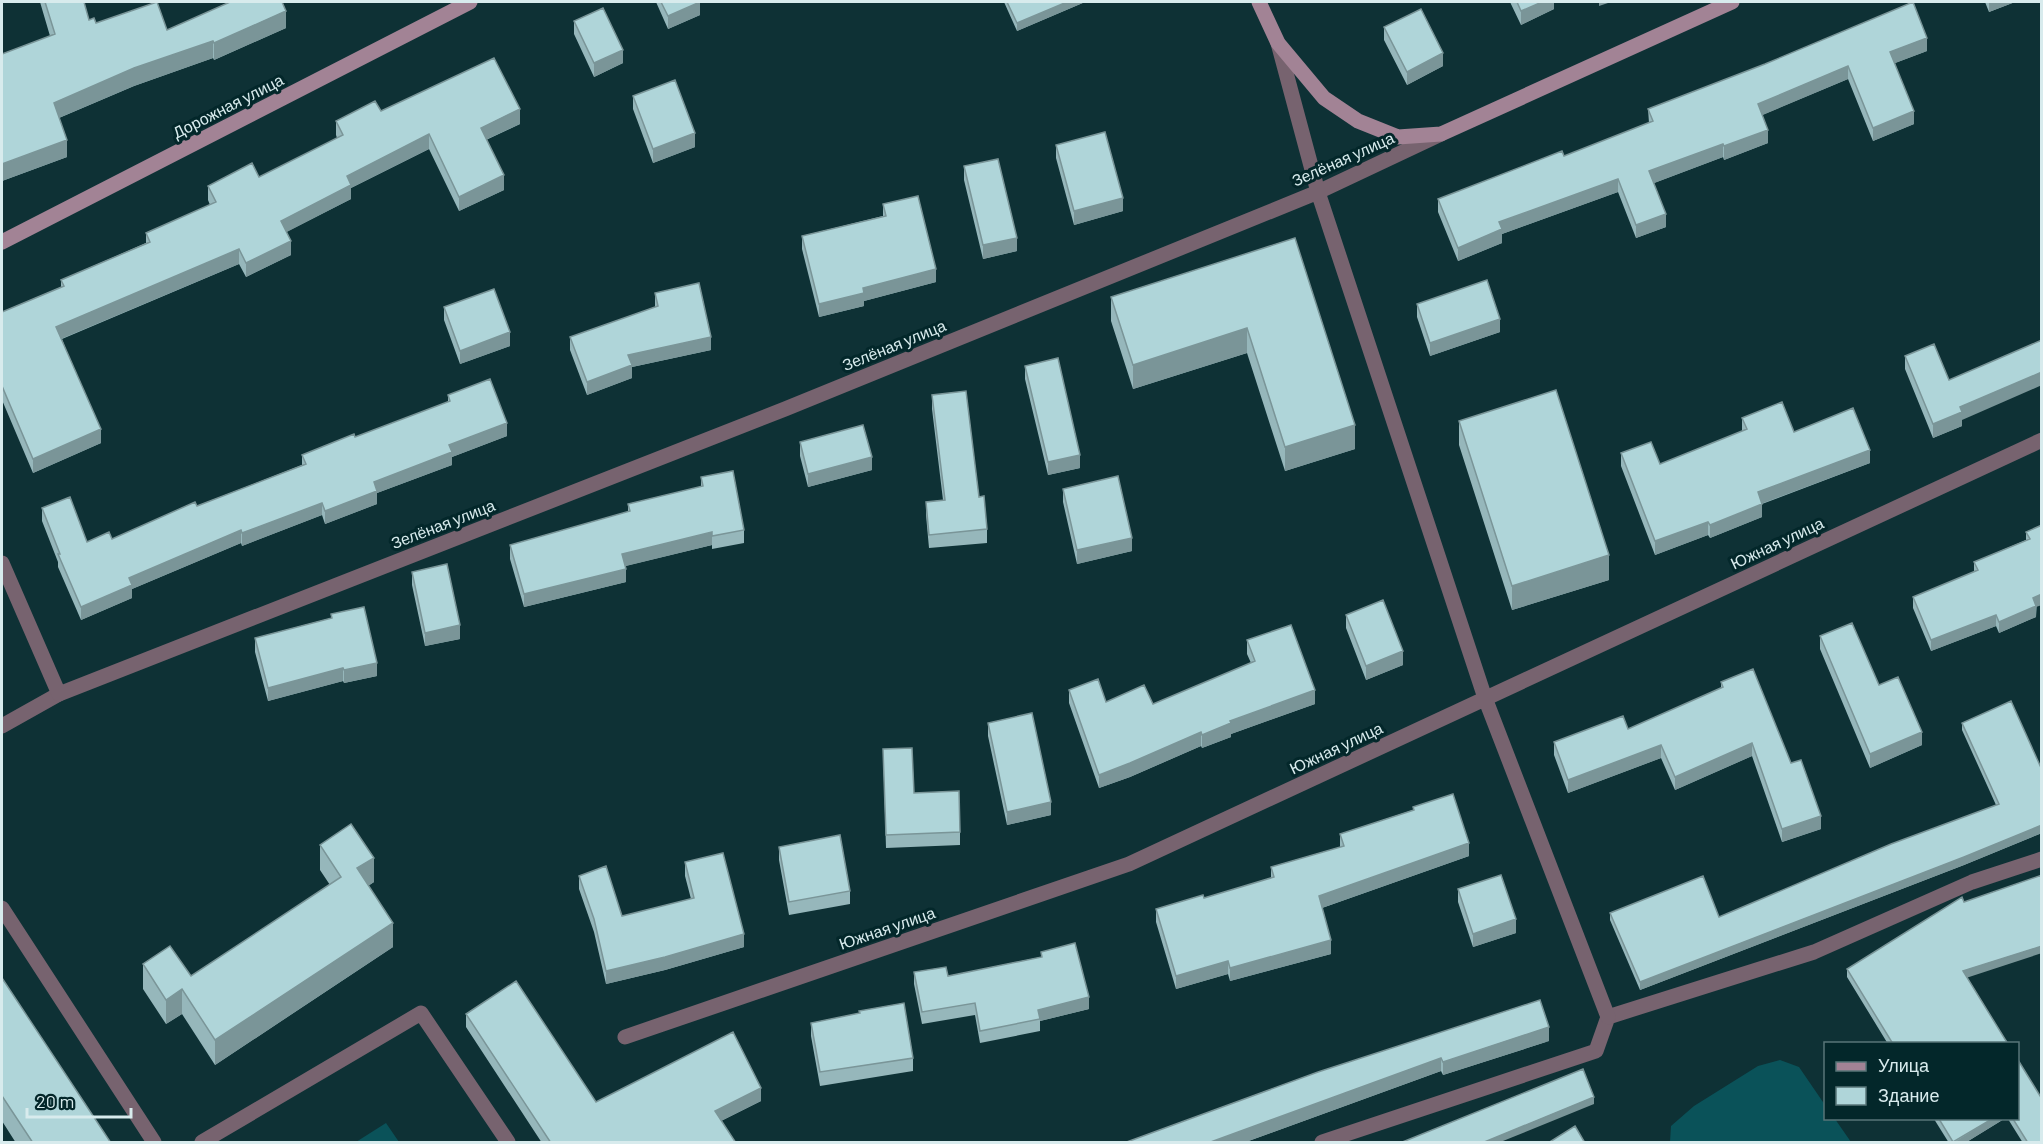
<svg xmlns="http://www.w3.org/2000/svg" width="2043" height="1144" font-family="Barlow,sans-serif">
<rect width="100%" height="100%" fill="#0e3135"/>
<!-- grass -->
<path fill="#0a5259" d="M 1780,1060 L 1799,1067 L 1825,1105 L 1826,1118 L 1835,1119 L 1851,1142 L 1670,1142 L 1671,1126 L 1694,1106 L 1758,1066 Z
M 386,1123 L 399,1142 L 356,1142 Z"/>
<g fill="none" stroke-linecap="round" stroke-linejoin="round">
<!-- lane -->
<path stroke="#77636f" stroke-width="15" d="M 2,726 L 59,694
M 2,908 L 154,1142
M 202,1142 L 421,1013 L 508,1142
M 1322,1142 L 1596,1051 L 1608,1017 L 1814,952 L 1972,882 L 2042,859"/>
<!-- street -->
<path stroke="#77636f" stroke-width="15" d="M 1278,43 L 1318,192 L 1485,698 L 1608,1017
M 2,563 L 59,694 L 785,409 L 1318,192 L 1441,134
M 625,1037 L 1129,864 L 2042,440"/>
<!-- secondary -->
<path stroke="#a28395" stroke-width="15" d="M 1259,2 L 1278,43 L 1324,98 L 1358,121 L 1398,137 L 1441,134 L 1732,2
M 2,242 L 470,2"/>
</g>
<!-- wall -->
<path fill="#96b7bb" d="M 40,2 L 84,2 L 89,20 L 96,23 L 167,30 L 286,28 L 214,60 L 213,58 L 134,86 L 59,118 L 67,157 L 2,181 L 2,54 L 50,36 Z
M 656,2 L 700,2 L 700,15 L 668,29 Z
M 1004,2 L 1085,2 L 1017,31 Z
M 1510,2 L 1554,2 L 1554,9 L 1521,25 Z
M 1985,2 L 2015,2 L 1989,12 Z
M 574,21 L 623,63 L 594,77 L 574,34 Z
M 1384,27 L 1443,66 L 1407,85 L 1384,40 Z
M 1927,51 L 1895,63 L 1914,124 L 1873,141 L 1848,79 L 1762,115 L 1768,143 L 1724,160 L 1723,157 L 1654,183 L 1666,227 L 1636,238 L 1618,192 L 1502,234 L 1502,243 L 1458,261 L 1438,212 L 1438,199 L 1564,156 L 1649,123 L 1648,109 L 1765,64 Z
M 633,96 L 695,147 L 653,163 L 633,109 Z
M 381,111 L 520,124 L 486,140 L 504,190 L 459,211 L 429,149 L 351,188 L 351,199 L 286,232 L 291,255 L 246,277 L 239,264 L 62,339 L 101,443 L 33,473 L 2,400 L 2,312 L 61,287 L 61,280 L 146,243 L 146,233 L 210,205 L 208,200 L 208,186 L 259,177 L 337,138 L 336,135 L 336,121 Z
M 1056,145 L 1123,211 L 1074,225 L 1056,158 Z
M 964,166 L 1017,251 L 983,259 L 964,180 Z
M 883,204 L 936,282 L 864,301 L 864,306 L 819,317 L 802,249 L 802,236 L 883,216 Z
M 1295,238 L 1355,449 L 1285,471 L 1247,353 L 1133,389 L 1111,321 L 1111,297 Z
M 655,293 L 711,350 L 632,367 L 632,378 L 587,395 L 570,350 L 570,337 L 655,307 Z
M 1417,304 L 1500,332 L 1430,356 L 1417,317 Z
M 444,307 L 510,346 L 460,364 L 444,320 Z
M 1905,356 L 1962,420 L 1962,426 L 1933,438 L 1905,369 Z
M 1025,366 L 1080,468 L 1048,475 L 1025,379 Z
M 448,395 L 507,436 L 452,457 L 452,465 L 377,493 L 377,504 L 325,524 L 322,515 L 242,546 L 241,543 L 132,589 L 132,598 L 81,620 L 58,567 L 58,562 L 42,521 L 42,508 L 87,542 L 112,539 L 302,465 L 302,455 L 355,437 L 448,402 Z
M 932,395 L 979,497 L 987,529 L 987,543 L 929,548 L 926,515 L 926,502 L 943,500 L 932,409 Z
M 1742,418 L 1794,432 L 1870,463 L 1762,504 L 1762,517 L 1710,538 L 1708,535 L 1655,555 L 1621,466 L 1621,453 L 1660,464 L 1742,431 Z
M 1459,421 L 1609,580 L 1512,610 L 1459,445 Z
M 800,442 L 872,470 L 808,487 L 800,456 Z
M 701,477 L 744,530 L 744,543 L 712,549 L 712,545 L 625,566 L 626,582 L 524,607 L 510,559 L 510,545 L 628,512 L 628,504 L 701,487 Z
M 1063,489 L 1132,551 L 1077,564 L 1063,502 Z
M 2042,525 L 2036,617 L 1999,633 L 1996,626 L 1931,651 L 1913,608 L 1913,597 L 1974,572 L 1974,562 L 2026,540 L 2026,532 Z
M 412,572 L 460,639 L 425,646 L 412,585 Z
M 331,614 L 377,676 L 344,683 L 343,681 L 268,701 L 255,652 L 255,638 L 331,618 Z
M 1346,615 L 1403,665 L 1366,680 L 1346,628 Z
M 1820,636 L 1879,685 L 1922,745 L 1870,768 L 1820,649 Z
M 1247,640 L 1315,704 L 1231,734 L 1231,737 L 1202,748 L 1201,746 L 1130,777 L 1099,788 L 1069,703 L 1069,690 L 1106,702 L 1153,704 L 1251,663 L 1247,654 Z
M 1721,682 L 1791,763 L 1821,829 L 1782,842 L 1752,756 L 1675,790 L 1661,758 L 1568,793 L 1554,755 L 1554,742 L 1628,729 L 1721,688 Z
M 988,723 L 1051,815 L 1007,825 L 988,736 Z
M 1962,723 L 2042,770 L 2042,833 L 1964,865 L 1640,990 L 1610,920 L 1610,913 L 1719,917 L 1996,805 L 1962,730 Z
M 883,749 L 914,793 L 960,832 L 960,845 L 886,848 Z
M 1413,807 L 1469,856 L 1322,908 L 1331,954 L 1230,981 L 1228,974 L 1176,989 L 1156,922 L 1156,909 L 1204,898 L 1271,878 L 1271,867 L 1340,847 L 1340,834 L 1413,810 Z
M 320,845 L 374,882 L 368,886 L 393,947 L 215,1065 L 182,1014 L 166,1024 L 143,989 L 143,964 L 191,976 L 330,885 L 320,870 Z
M 779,847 L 850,891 L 850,904 L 789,915 L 779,860 Z
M 685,862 L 744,947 L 665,970 L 606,984 L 594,932 L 579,889 L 579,876 L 622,916 L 691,899 L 685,876 Z
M 1458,889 L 1516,933 L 1473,947 L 1458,902 Z
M 1964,902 L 1967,977 L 2008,1044 L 1888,1044 L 1847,977 L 1847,969 Z
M 1041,952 L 1089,1009 L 1040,1021 L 1040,1031 L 980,1043 L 975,1015 L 922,1024 L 914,984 L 914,972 L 948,976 L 1041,957 Z
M 2,978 L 111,1143 L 16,1143 L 2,1121 Z
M 466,1014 L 596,1102 L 761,1101 L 721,1121 L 736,1143 L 542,1143 L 466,1027 Z
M 811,1023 L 913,1058 L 913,1071 L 820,1086 L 811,1036 Z
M 1549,1041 L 1443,1075 L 1441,1071 L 1243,1143 L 1124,1143 L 1318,1072 Z
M 1934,1119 L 2004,1119 L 1965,1143 L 1949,1143 Z
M 2008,1119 L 2018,1119 L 2042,1143 L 2023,1143 Z"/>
<!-- shaded-wall -->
<path fill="#7a9598" d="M 700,2 L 700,15 L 668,29 L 668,16 Z
M 1067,2 L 1085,2 L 1017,31 L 1017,23 Z
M 1542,2 L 1554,2 L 1554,9 L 1521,25 L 1521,11 Z
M 1599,2 L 1611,2 L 1599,6 Z
M 1989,2 L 2015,2 L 1989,12 Z
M 286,11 L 286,28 L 214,60 L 214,43 Z
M 1927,38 L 1927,51 L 1890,65 L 1890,52 Z
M 213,41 L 213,58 L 134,86 L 54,120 L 54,103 L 134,68 Z
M 623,50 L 623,63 L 594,77 L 594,63 Z
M 1443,53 L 1443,66 L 1407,85 L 1407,72 Z
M 1848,66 L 1848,79 L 1758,117 L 1758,104 Z
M 520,109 L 520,124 L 481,142 L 481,128 Z
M 1914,111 L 1914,124 L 1873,141 L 1873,128 Z
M 1768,130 L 1768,143 L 1724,160 L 1724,146 Z
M 695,133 L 695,147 L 653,163 L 653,149 Z
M 429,134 L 429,149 L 351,188 L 351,199 L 281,235 L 281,221 L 347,176 Z
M 67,140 L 67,157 L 2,181 L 2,164 Z
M 1723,144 L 1723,157 L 1649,185 L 1649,171 Z
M 504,175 L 504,190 L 459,211 L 459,197 Z
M 1618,179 L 1618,192 L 1502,234 L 1502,243 L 1458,261 L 1458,248 L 1499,222 Z
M 1123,198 L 1123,211 L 1074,225 L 1074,211 Z
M 1666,214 L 1666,227 L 1636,238 L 1636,225 Z
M 1017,238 L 1017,251 L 983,259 L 983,245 Z
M 291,241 L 291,255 L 246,277 L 246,263 Z
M 239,249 L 239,264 L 56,341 L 56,327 Z
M 936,269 L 936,282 L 864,301 L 864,306 L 819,317 L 819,304 L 863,288 Z
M 1500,319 L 1500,332 L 1430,356 L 1430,343 Z
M 1247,328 L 1247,353 L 1133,389 L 1133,365 Z
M 510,332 L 510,346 L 460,364 L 460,351 Z
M 711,337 L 711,350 L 632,367 L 632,378 L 587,395 L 587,382 L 628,355 Z
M 2042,372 L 2042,385 L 1962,420 L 1962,426 L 1933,438 L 1933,424 L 1960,407 Z
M 507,423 L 507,436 L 452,457 L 452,465 L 377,493 L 377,504 L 325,524 L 325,511 L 374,482 L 449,445 Z
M 1355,425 L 1355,449 L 1285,471 L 1285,447 Z
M 101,429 L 101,443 L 33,473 L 33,459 Z
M 1870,450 L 1870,463 L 1758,505 L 1758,492 Z
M 1080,455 L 1080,468 L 1048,475 L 1048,462 Z
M 872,457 L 872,470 L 808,487 L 808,474 Z
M 322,503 L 322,515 L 242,546 L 242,533 Z
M 1762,504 L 1762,517 L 1710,538 L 1710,525 Z
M 1708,522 L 1708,535 L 1655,555 L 1655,541 Z
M 241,530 L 241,543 L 132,589 L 132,598 L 81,620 L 81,607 L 129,578 Z
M 712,532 L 712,545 L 622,567 L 622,554 Z
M 1132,538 L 1132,551 L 1077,564 L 1077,550 Z
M 1609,555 L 1609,580 L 1512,610 L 1512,586 Z
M 626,569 L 626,582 L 524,607 L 524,594 Z
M 2042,594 L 2042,605 L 2036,607 L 2036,617 L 1999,633 L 1999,622 L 2033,598 Z
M 1996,615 L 1996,626 L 1931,651 L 1931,640 Z
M 460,625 L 460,639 L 425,646 L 425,633 Z
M 1403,651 L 1403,665 L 1366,680 L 1366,666 Z
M 377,663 L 377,676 L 344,683 L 344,670 Z
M 343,668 L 343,681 L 268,701 L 268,688 Z
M 1315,690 L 1315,704 L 1231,734 L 1231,737 L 1202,748 L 1202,735 L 1230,721 Z
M 1201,732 L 1201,746 L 1130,777 L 1099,788 L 1099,775 Z
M 1922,732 L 1922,745 L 1870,768 L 1870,754 Z
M 1752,743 L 1752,756 L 1675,790 L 1675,777 Z
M 1661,745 L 1661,758 L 1568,793 L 1568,780 Z
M 1051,802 L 1051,815 L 1007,825 L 1007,812 Z
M 1821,816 L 1821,829 L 1782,842 L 1782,829 Z
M 2042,825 L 2042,833 L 1964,865 L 1640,990 L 1640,982 Z
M 1469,843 L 1469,856 L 1319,909 L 1319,896 Z
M 374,858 L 374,882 L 357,893 L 357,868 Z
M 1516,919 L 1516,933 L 1473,947 L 1473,934 Z
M 393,923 L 393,947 L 215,1065 L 215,1040 Z
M 744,934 L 744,947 L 665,970 L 606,984 L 606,971 Z
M 1331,940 L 1331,954 L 1230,981 L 1230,968 Z
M 2042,946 L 2042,953 L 1963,979 L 1963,971 Z
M 1228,961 L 1228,974 L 1176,989 L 1176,976 Z
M 182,989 L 182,1014 L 166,1024 L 166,1000 Z
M 1089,997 L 1089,1009 L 1040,1021 L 1038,1010 Z
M 1549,1027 L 1549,1041 L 1443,1075 L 1443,1062 Z
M 1441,1058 L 1441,1071 L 1243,1143 L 1208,1143 Z
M 761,1088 L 761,1101 L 715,1124 L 715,1111 Z
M 1594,1097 L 1594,1104 L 1498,1143 L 1482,1143 Z
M 1992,1119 L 2004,1119 L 1965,1143 L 1953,1143 Z"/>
<!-- building -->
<path fill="#afd5d9" stroke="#7a9598" stroke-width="1.5" d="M 45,2 L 84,2 L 89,20 L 94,18 L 96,23 L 157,2 L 167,30 L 230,2 L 282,2 L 286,11 L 214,43 L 213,41 L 134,68 L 54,103 L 67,140 L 2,164 L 2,54 L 55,34 Z
M 661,2 L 700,2 L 668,16 Z
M 1007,2 L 1067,2 L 1017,23 Z
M 1517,2 L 1542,2 L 1521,11 Z
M 1913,2 L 1927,38 L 1890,52 L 1914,111 L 1873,128 L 1848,66 L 1758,104 L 1768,130 L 1724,146 L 1723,144 L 1649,171 L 1666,214 L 1636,225 L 1618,179 L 1499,222 L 1502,229 L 1458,248 L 1438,199 L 1562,151 L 1564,156 L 1653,121 L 1648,109 L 1765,64 Z
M 603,8 L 623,50 L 594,63 L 574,21 Z
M 1421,9 L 1443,53 L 1407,72 L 1384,27 Z
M 494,58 L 520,109 L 481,128 L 504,175 L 459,197 L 429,134 L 347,176 L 351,185 L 281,221 L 291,241 L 246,263 L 239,249 L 56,327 L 101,429 L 33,459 L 2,386 L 2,312 L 64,286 L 61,280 L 150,242 L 146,233 L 216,202 L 208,186 L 252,163 L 259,177 L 343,135 L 336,121 L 375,101 L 381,111 Z
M 675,80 L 695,133 L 653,149 L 633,96 Z
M 1105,132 L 1123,198 L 1074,211 L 1056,145 Z
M 998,159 L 1017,238 L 983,245 L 964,166 Z
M 918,196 L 936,269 L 863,288 L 864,293 L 819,304 L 802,236 L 886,216 L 883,204 Z
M 1295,238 L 1355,425 L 1285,447 L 1247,328 L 1133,365 L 1111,297 Z
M 1487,280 L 1500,319 L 1430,343 L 1417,304 Z
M 699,283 L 711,337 L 628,355 L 632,365 L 587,382 L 570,337 L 658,306 L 655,293 Z
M 494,289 L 510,332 L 460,351 L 444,307 Z
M 2042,340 L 2042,372 L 1960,407 L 1962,412 L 1933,424 L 1905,356 L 1934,344 L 1949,380 Z
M 1058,358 L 1080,455 L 1048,462 L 1025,366 Z
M 490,379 L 507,423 L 449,445 L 452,452 L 374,482 L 377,491 L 325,511 L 322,503 L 242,533 L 241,530 L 129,578 L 132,585 L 81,607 L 58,554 L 60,554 L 42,508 L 70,497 L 87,542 L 109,532 L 112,539 L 195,502 L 197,506 L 306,464 L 302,455 L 354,434 L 355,437 L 450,401 L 448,395 Z
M 1556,390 L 1609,555 L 1512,586 L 1459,421 Z
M 966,391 L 979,497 L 984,496 L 987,529 L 929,535 L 926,502 L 945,500 L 932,395 Z
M 1782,402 L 1794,432 L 1853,408 L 1870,450 L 1758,492 L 1762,504 L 1710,525 L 1708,522 L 1655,541 L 1621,453 L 1651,442 L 1660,464 L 1747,429 L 1742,418 Z
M 863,425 L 872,457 L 808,474 L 800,442 Z
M 733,471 L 744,530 L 712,536 L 712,532 L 622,554 L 626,569 L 524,594 L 510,545 L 630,511 L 628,504 L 703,486 L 701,477 Z
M 1118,476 L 1132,538 L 1077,550 L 1063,489 Z
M 2042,525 L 2042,594 L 2033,598 L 2036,606 L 1999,622 L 1996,615 L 1931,640 L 1913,597 L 1978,570 L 1974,562 L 2030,539 L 2026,532 Z
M 447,564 L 460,625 L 425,633 L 412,572 Z
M 1383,600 L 1403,651 L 1366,666 L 1346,615 Z
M 364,607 L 377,663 L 344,670 L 343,668 L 268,688 L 255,638 L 332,618 L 331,614 Z
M 1852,623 L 1879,685 L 1898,677 L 1922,732 L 1870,754 L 1820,636 Z
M 1291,625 L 1315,690 L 1230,721 L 1231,723 L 1202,735 L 1201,732 L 1130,763 L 1099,775 L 1069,690 L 1098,679 L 1106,702 L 1144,685 L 1153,704 L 1255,661 L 1247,640 Z
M 1753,669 L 1791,763 L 1801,760 L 1821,816 L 1782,829 L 1752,743 L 1675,777 L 1661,745 L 1568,780 L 1554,742 L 1623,716 L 1628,729 L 1723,687 L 1721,682 Z
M 2011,701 L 2042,770 L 2042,825 L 1964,857 L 1640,982 L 1610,913 L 1703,876 L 1719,917 L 1891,844 L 1999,804 L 1962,723 Z
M 1032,713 L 1051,802 L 1007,812 L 988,723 Z
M 912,748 L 914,793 L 959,791 L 960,832 L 886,835 L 883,749 Z
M 1453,794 L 1469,843 L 1319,896 L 1331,940 L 1230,968 L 1228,961 L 1176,976 L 1156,909 L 1203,895 L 1204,898 L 1274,877 L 1271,867 L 1344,846 L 1340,834 L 1414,810 L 1413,807 Z
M 351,824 L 374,858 L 357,868 L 393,923 L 215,1040 L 182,989 L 166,1000 L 143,964 L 170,946 L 191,976 L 341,877 L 320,845 Z
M 840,835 L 850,891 L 789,902 L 779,847 Z
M 723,853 L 744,934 L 665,957 L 606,971 L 594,919 L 579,876 L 606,866 L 622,916 L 694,898 L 685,862 Z
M 1501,875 L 1516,919 L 1473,934 L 1458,889 Z
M 2042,875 L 2042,946 L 1963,971 L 2008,1044 L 1893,1044 L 1847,969 L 1962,897 L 1964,902 Z
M 1075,943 L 1089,997 L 1038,1010 L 1040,1019 L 980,1031 L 975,1003 L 922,1012 L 914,972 L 946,967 L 948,976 L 1042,957 L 1041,952 Z
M 2,978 L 111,1143 L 33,1143 L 2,1096 Z
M 516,981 L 596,1102 L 733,1032 L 761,1088 L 715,1111 L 736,1143 L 551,1143 L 466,1014 Z
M 1540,1000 L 1549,1027 L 1443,1062 L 1441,1058 L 1208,1143 L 1124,1143 L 1318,1072 Z
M 904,1003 L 913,1058 L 820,1072 L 811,1023 L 860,1013 L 859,1011 Z
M 2018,1060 L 2042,1099 L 2042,1143 L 2028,1143 L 2013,1119 L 2018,1119 Z
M 1583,1069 L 1594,1097 L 1482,1143 L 1400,1143 Z
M 1939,1119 L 1992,1119 L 1953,1142 Z
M 1575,1126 L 1585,1143 L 1548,1143 Z"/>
<g text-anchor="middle" stroke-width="6" stroke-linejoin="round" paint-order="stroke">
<!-- street labels -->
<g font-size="16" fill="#d8ebed" stroke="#03272a">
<text transform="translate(228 106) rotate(-27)" y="6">Дорожная улица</text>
<text transform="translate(1343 159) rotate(-24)" y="6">Зелёная улица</text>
<text transform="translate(894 345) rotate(-22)" y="6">Зелёная улица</text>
<text transform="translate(443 524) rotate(-21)" y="6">Зелёная улица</text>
<text transform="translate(1777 543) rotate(-25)" y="6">Южная улица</text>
<text transform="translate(1336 748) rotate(-25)" y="6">Южная улица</text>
<text transform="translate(887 928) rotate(-19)" y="6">Южная улица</text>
</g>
</g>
<!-- border -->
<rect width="2043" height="1144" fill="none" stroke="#d8ebed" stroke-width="6"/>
<!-- legend -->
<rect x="1824" y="1042" width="195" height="78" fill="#03272a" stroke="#587578" stroke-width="1.5"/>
<rect x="1836" y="1062" width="30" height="9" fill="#a28395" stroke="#587578" stroke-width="1.5"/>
<text x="1878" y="1072" font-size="18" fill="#d8ebed">Улица</text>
<rect x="1836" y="1087" width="30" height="18" fill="#afd5d9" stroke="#587578" stroke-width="1.5"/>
<text x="1878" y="1102" font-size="18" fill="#d8ebed">Здание</text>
<!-- scale -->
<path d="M27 1108v9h104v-9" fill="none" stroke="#d8ebed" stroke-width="3"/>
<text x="36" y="1108" font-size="18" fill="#d8ebed" stroke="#03272a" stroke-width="4.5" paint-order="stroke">20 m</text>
</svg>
